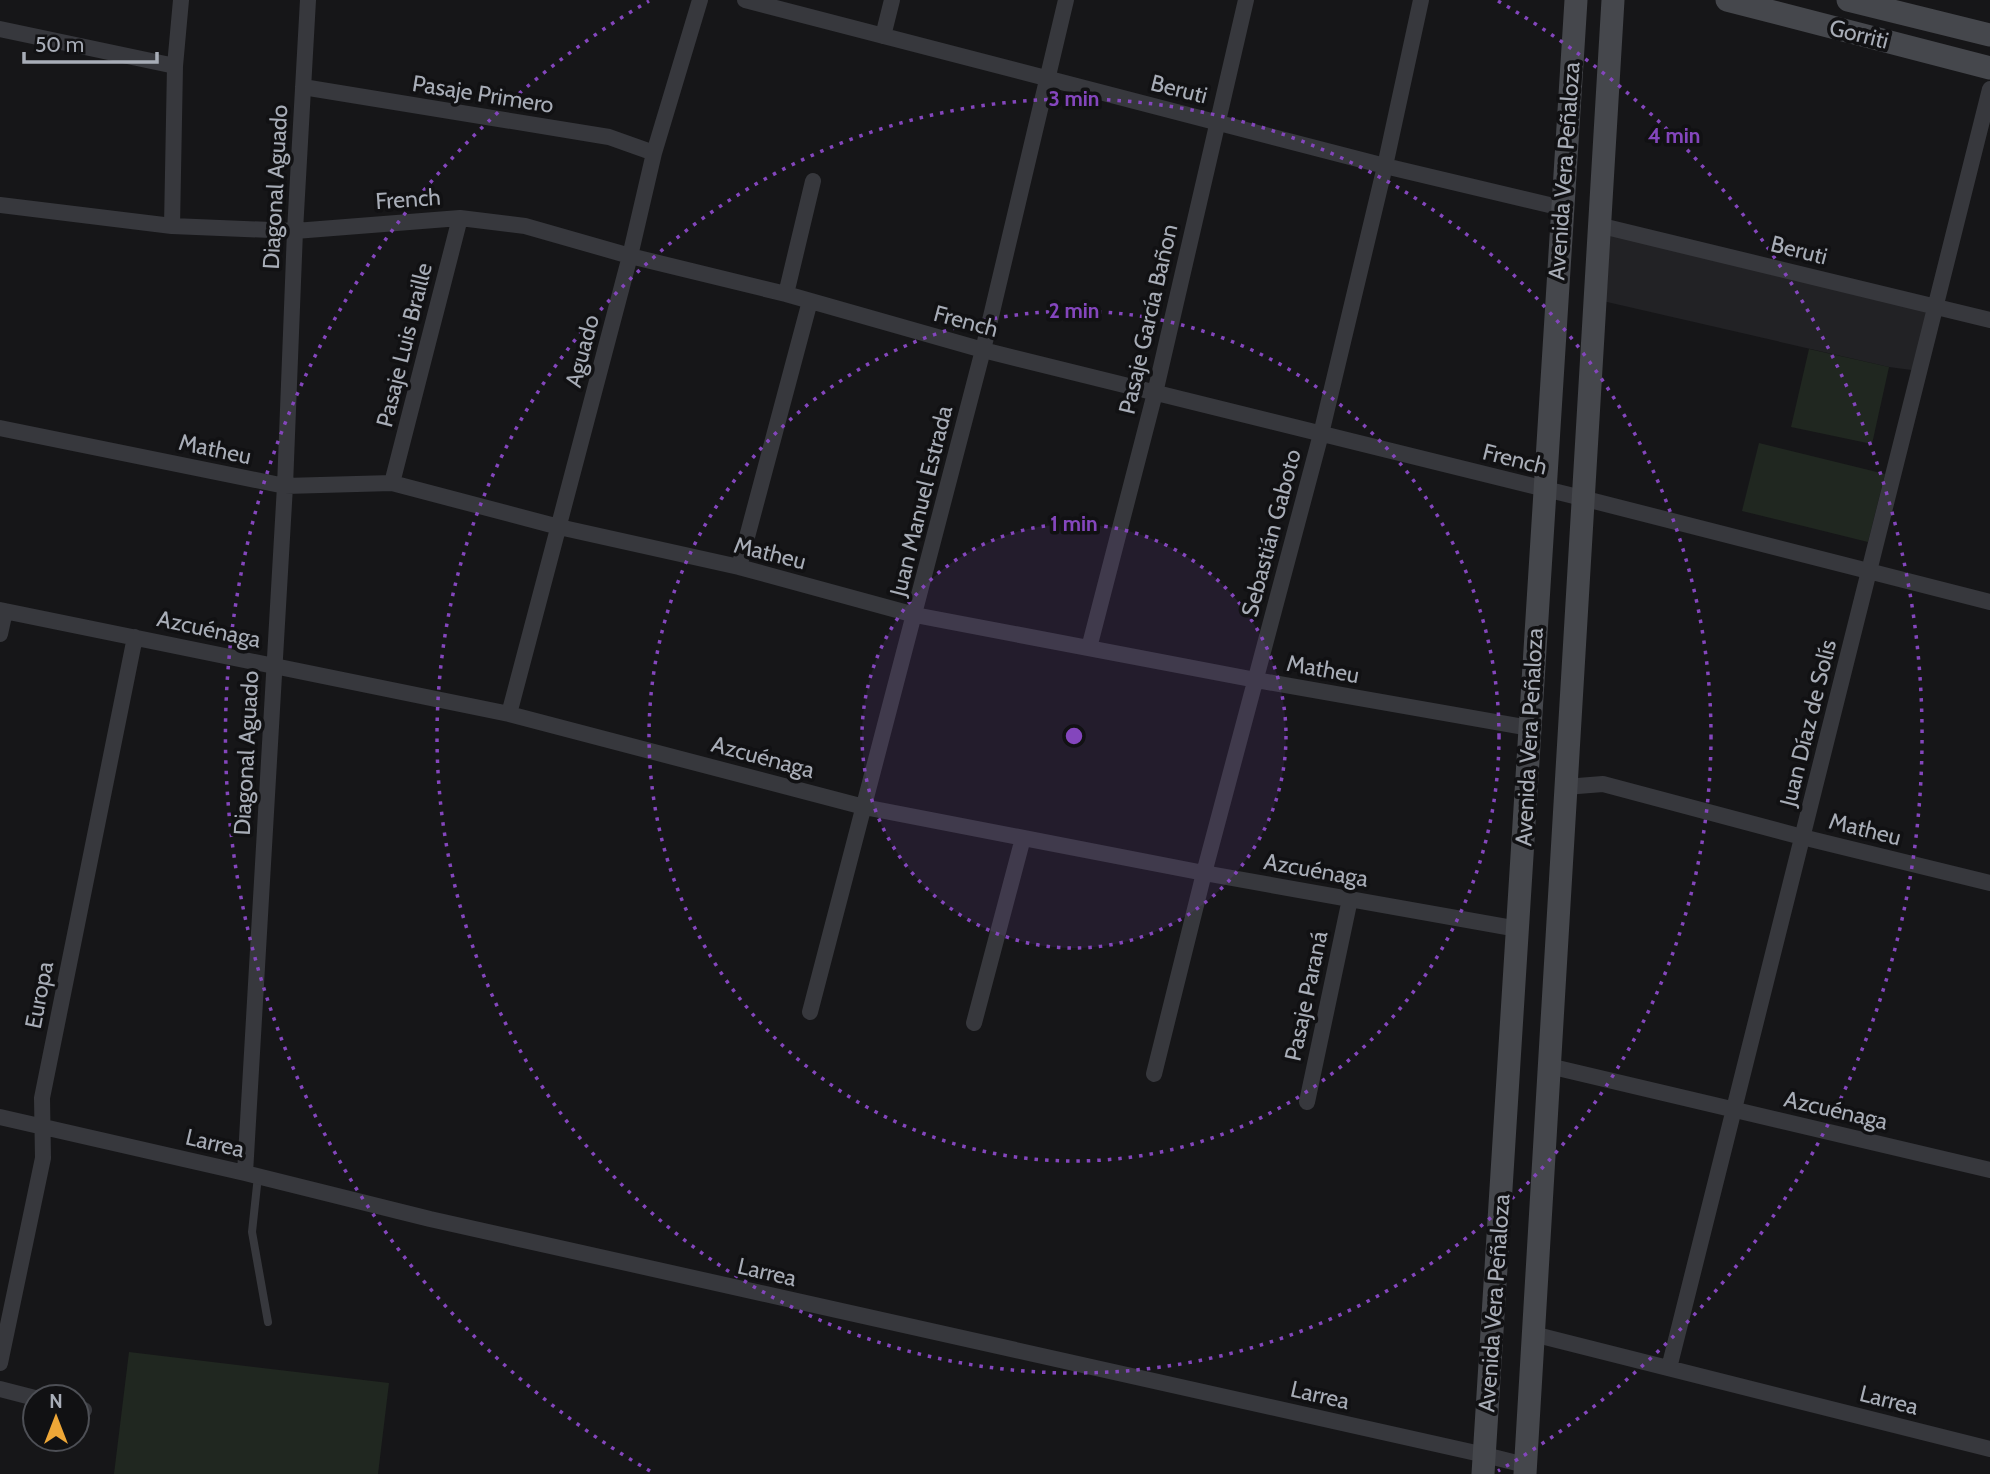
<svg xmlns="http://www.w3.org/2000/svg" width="1990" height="1474" font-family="Cabin,sans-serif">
<rect width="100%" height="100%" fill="#161618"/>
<!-- built -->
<path fill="#222225" d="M 1598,225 L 1935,306 L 1919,371 L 1889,367 L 1594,299 Z"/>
<!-- green -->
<path fill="#202720" d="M 1809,349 L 1889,367 L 1872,444 L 1791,427 Z
M 1759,443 L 1885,474 L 1868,542 L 1742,511 Z
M 129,1352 L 389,1383 L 378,1474 L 114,1474 Z"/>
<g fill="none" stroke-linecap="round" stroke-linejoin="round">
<!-- lane -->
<path stroke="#37383d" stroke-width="8" d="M 258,1176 L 252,1232 L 268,1322"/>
<!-- street -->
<path stroke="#37383d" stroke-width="16" d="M 745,0 L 1385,166 L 1562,208
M 0,29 L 175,66
M 883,36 L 892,0
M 303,87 L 609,137 L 654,153
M 0,205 L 172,226 L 295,231 L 460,218 L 525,226 L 630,256 L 786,294 L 983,350 L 1582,498 L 1990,602
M 1598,225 L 1990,320
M 172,226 L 175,66 L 181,0
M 786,294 L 813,181
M 0,428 L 285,486 L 392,483 L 559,527 L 739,567 L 915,615 L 1256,680 L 1530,728
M 392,483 L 460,218
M 739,567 L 810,301
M 0,610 L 509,714 L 864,807 L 1204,873 L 1518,929
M 0,634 L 5,611
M 1089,648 L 1155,393 L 1246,0
M 509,714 L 630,256 L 654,153 L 700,0
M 1565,787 L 1603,784 L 1802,837 L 1990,883
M 810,1012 L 983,350 L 1066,0
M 974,1023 L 1023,838
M 1549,1066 L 1990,1170
M 1154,1074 L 1204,873 L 1321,434 L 1385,166 L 1421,0
M 1307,1102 L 1350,899
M 0,1117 L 245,1173 L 430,1219 L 1485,1455 L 1525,1465
M 245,1173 L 285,486 L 295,231 L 308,0
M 1533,1334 L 1990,1449
M 0,1363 L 43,1158 L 42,1098 L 135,637
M 1669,1368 L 1990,89
M 0,1389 L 35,1398
M 77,1408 L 84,1410"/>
<!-- secondary -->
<path stroke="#45474c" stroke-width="23" d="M 1727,0 L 1990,68
M 1848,0 L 1990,35
M 1483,1474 L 1576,0
M 1525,1474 L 1613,0"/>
</g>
<!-- distance rings -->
<circle cx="1074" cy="736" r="212" fill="#8446bd" fill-opacity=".12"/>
<g fill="none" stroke="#8446bd" stroke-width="3.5" stroke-dasharray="3.5 7">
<circle cx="1074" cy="736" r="212"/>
<circle cx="1074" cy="736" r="425"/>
<circle cx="1074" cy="736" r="637"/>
<path d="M650 1471A849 849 0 0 1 649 1M1498 1A849 849 0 0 1 1498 1471"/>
</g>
<g text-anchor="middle" stroke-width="7" stroke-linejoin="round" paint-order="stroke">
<!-- street labels -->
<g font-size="23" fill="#a8adb7" stroke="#111113">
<text transform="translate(1859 34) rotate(14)" y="8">Gorriti</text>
<text transform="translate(1179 89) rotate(14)" y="8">Beruti</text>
<text transform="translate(483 94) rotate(9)" y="8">Pasaje Primero</text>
<text transform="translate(1564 171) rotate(-86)" y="8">Avenida Vera Peñaloza</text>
<text transform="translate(275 187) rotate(-87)" y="8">Diagonal Aguado</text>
<text transform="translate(408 199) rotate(-4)" y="8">French</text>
<text transform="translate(1799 250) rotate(14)" y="8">Beruti</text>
<text transform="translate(1148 319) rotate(-77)" y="8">Pasaje García Bañon</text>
<text transform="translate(966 321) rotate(15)" y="8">French</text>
<text transform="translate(404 345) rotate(-76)" y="8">Pasaje Luis Braille</text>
<text transform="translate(582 351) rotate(-75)" y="8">Aguado</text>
<text transform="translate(215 449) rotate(12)" y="8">Matheu</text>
<text transform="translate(1515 459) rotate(14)" y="8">French</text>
<text transform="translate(921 501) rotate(-76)" y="8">Juan Manuel Estrada</text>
<text transform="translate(1271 533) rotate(-75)" y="8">Sebastián Gaboto</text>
<text transform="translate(770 553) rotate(14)" y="8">Matheu</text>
<text transform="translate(209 629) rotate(12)" y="8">Azcuénaga</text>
<text transform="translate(1323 669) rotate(10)" y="8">Matheu</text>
<text transform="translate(1808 723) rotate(-76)" y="8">Juan Díaz de Solís</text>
<text transform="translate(1529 737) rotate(-87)" y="8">Avenida Vera Peñaloza</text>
<text transform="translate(246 753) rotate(-87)" y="8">Diagonal Aguado</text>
<text transform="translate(763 757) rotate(15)" y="8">Azcuénaga</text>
<text transform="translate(1865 829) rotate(14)" y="8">Matheu</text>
<text transform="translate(1316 870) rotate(10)" y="8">Azcuénaga</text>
<text transform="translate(39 995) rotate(-79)" y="8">Europa</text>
<text transform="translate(1306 996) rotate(-78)" y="8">Pasaje Paraná</text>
<text transform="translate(1836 1110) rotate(13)" y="8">Azcuénaga</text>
<text transform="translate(215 1143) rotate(13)" y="8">Larrea</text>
<text transform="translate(767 1272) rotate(13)" y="8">Larrea</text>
<text transform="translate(1494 1303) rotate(-86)" y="8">Avenida Vera Peñaloza</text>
<text transform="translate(1320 1395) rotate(13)" y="8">Larrea</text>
<text transform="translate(1889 1400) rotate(14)" y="8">Larrea</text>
</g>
</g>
<circle cx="1074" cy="736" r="10" fill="#8446bd" stroke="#111113" stroke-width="3.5"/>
<g font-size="21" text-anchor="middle" font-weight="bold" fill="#8446bd" stroke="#111113" stroke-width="7" stroke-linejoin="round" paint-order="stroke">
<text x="1074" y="106">3 min</text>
<text x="1674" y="143">4 min</text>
<text x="1074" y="318">2 min</text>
<text x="1074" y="531">1 min</text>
</g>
<!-- north arrow -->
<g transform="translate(56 1418)"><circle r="33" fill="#111113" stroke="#4d4f55" stroke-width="2"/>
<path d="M0-5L12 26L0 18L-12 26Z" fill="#eea737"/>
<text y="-10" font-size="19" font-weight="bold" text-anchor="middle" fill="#a8adb7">N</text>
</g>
<!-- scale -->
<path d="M24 52v10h133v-10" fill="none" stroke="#a8adb7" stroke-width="3.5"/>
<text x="35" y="52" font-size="21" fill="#a8adb7" stroke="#111113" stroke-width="5" paint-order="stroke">50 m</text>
</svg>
